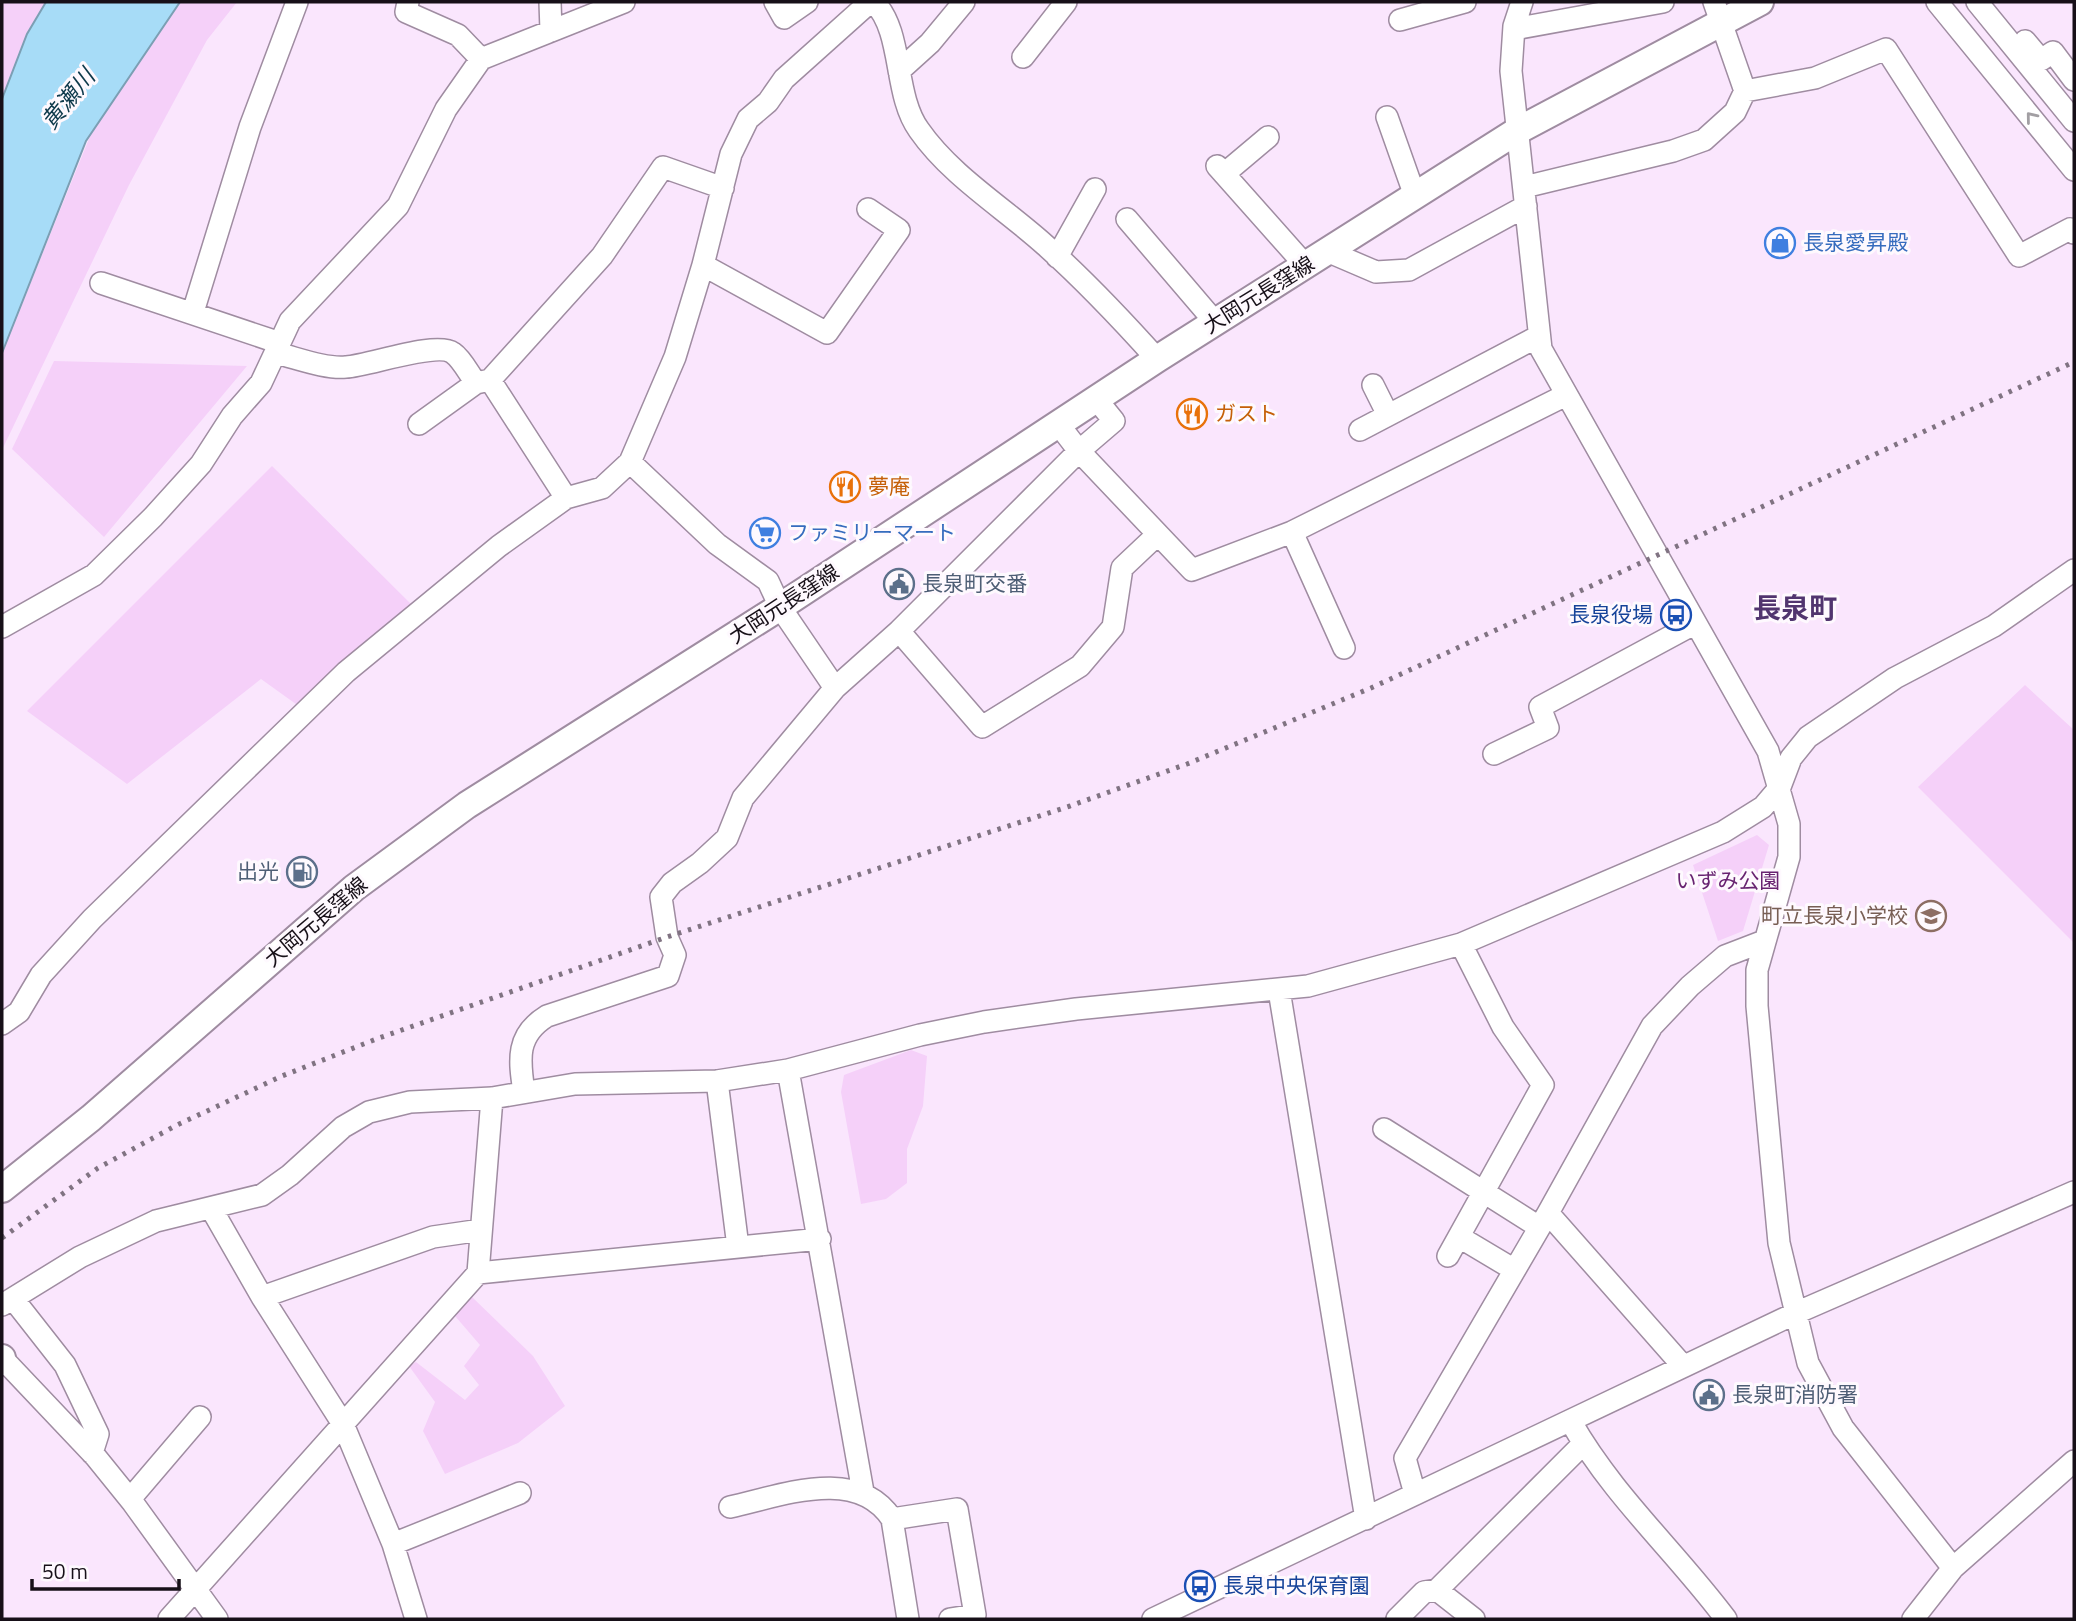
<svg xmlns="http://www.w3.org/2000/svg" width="2076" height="1621" font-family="'Titillium Web','Noto Sans JP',sans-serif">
<rect width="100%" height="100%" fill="#fae6fd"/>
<!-- green -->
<path fill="#f5d0f9" d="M 2,2 L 46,2 L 27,34 L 2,99 Z
M 181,2 L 237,2 L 207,40 L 129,185 L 2,450 L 2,353 L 91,134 Z
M 54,361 L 247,366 L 104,537 L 12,449 Z
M 272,466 L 411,604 L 307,712 L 261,679 L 127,784 L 27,711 Z
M 2025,685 L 2074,730 L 2074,943 L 1918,787 Z
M 1757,835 L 1769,845 L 1743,931 L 1718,941 L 1693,865 Z
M 911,1050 L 927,1056 L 923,1106 L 907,1149 L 907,1183 L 886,1199 L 861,1204 L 841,1092 L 844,1075 Z
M 472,1297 L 533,1356 L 565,1406 L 518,1443 L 445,1474 L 423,1431 L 435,1402 L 409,1366 L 416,1362 L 465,1400 L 479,1385 L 464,1366 L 480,1345 L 455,1316 Z"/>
<!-- water -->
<path fill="#a7dcf7" stroke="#7c9fb4" stroke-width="2" d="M 46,2 L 180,2 L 86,141 L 2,353 L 2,99 L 27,34 Z"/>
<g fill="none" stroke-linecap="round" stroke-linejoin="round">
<!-- minor casing -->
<g stroke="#9f8ca1" stroke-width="24">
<path id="minor" d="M 408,2 L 406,12 L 458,35 L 481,59
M 550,2 L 551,31
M 775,2 L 784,18 L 807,2
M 874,2 C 904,33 893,94 919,130 C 951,176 1004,208 1045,245 C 1084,280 1122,320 1157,359
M 1522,2 L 1514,26 L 1511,71 L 1541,349 L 1768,751 L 1789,824 L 1789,857 L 1757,970 L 1757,1006 L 1779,1243 L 1808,1363 L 1843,1428 L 1953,1568
M 1714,2 L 1745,91 L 1815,78 L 1886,49 L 2019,256 L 2070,229 L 2074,233
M 1937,2 L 2074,170
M 1977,2 L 2074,121
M 1400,20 L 1465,2
M 1514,29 L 1663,2
M 2025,41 L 2041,60 L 2053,52 L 2074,80
M 1023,57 L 1066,2
M 899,71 L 930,43 L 964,2
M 1387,117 L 1415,196
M 1217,166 L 1305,265
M 1224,174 L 1268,137
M 1524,187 L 1673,151 L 1704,140 L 1735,112 L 1745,91
M 1127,219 L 1215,322
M 1327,251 L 1376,272 L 1409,270 L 1526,206
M 1057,257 L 1095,189
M 703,265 L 827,333 L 899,230 L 868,209
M 101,283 L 280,343
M 193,312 L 250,127 L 297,2
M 276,353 C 297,358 325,369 346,367 C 368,366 436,341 453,353 C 462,359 469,374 476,383
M 490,380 L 566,498
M 1373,385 L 1388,415
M 419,424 L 476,383 L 490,380 L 602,256 L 663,167 L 723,188
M 1059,425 L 1079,451 L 1192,570 L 1292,532 L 1566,395
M 1360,430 L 1539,336
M 630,462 L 675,357 L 703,265 L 731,154 L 748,119 L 768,102 L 784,79 L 870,2
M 1292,532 L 1344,648
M 2,627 L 94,575 L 153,517 L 201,464 L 232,416 L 261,383 L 290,321 L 398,206 L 446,109 L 481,59 L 624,2
M 899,631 L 982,727 L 1080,666 L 1113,627 L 1122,568 L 1157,535
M 1494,754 L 1548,728 L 1540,707 L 1694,624
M 1279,990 L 1366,1519
M 2,1024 L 19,1012 L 41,975 L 92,919 L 346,672 L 499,546 L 566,498 L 602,488 L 630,462 L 717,544 L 768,581 L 780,607 L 835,688
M 788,1070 L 863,1492
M 717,1081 L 738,1247
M 524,1092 C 519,1059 516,1035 547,1016 L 668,976 L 675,955 L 667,937 L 661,897 L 672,883 L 700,863 L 727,838 L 743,798 L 835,688 L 899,631 L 1079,451 L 1114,421 L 1097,400
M 1384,1129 L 1539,1227
M 211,1208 L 262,1297 L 343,1424 L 393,1544 L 416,1619
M 1548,1213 L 1683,1366
M 1461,1238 L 1513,1269
M 1448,1256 L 1543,1085 L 1503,1027 L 1461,944
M 478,1273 L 820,1239
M 262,1297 L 433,1237 L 481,1230
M 14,1300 L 65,1365 L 98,1434 L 92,1453
M 2,1305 L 80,1257 L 156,1221 L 262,1195 L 290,1175 L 343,1127 L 369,1112 L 410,1102 L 492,1098 L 575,1084 L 717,1081 L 788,1070 L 920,1035 L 984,1022 L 1076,1009 L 1308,986 L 1461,944 L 1723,832 L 1763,807 L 1780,787 L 1791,758 L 1808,737 L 1895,678 L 1994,626 L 2074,570
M 4,1360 L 95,1456 L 133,1503 L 217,1619
M 1571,1422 C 1613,1496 1676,1552 1726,1619
M 1415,1494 L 1405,1458 L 1548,1213 L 1652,1026 L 1690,986 L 1725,956 L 1764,941
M 130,1499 L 200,1417
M 730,1507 C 781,1496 857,1465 892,1519 L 908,1619
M 892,1519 L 957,1509 L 975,1615 L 950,1619
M 393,1544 L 520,1493
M 1437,1590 L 1583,1444
M 169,1619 L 478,1273 L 492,1098
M 1153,1619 L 1796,1313 L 2074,1192
M 1397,1619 L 1424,1592 L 1437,1590 L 1474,1619
M 1913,1619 L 1953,1568 L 2074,1461"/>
</g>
<!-- major casing -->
<g stroke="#9f8ca1" stroke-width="30">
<path id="major" d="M 2,1189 L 91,1118 L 354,888 L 467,805 L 780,607 L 1157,359 L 1517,131 L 1760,2
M 2,1358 L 2,1362"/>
</g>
<!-- minor -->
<use href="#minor" stroke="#fff" stroke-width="21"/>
<!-- major -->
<use href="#major" stroke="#fff" stroke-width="26"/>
<!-- rail -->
<path stroke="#807382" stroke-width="5" stroke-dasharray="3.5 7" stroke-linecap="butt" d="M 2,1238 L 98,1168 L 177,1125 L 282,1076 L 379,1038 L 667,937 L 1070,806 L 1187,764 L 1371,688 L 2074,362"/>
</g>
<!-- one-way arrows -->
<defs><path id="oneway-chevron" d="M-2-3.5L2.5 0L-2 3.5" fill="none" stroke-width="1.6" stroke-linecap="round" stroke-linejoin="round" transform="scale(1.75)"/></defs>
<use stroke="#a29fa3" href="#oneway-chevron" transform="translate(2031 117) rotate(-129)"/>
<!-- icons -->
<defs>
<g id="shop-ring" transform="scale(1.575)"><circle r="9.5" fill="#fef9fe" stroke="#3f7fe0" stroke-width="1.5"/><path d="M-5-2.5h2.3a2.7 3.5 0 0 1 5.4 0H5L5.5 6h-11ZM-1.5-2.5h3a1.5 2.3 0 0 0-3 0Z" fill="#3f7fe0"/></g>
<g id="restaurant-ring" transform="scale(1.575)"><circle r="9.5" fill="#fef9fe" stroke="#e8710a" stroke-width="1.5"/><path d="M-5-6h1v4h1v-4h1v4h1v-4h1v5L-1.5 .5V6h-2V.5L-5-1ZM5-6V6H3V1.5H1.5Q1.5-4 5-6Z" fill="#e8710a"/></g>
<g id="supermarket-ring" transform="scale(1.575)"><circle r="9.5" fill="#fef9fe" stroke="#3f7fe0" stroke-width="1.5"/><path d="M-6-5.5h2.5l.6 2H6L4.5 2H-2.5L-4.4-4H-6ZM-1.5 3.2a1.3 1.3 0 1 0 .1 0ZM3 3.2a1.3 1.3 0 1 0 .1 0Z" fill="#3f7fe0"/></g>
<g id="civic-ring" transform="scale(1.575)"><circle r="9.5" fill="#fef9fe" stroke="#5c6f8a" stroke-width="1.5"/><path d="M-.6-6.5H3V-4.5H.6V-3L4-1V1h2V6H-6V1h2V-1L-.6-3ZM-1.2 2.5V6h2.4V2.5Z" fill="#5c6f8a"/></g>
<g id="bus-ring" transform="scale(1.575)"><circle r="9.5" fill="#fef9fe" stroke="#1a4fb4" stroke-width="1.5"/><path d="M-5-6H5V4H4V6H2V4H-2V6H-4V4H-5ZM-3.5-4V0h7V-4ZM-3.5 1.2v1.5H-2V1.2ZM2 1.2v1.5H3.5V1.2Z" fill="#1a4fb4"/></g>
<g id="fuel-ring" transform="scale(1.575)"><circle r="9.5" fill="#fef9fe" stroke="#5c6f8a" stroke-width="1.5"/><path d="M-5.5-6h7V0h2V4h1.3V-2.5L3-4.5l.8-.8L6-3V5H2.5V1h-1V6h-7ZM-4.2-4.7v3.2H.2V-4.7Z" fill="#5c6f8a"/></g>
<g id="school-ring" transform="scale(1.575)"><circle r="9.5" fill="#fef9fe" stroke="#8d6e63" stroke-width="1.5"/><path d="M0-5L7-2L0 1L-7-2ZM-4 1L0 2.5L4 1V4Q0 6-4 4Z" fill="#8d6e63"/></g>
</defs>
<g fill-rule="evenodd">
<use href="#shop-ring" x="1780" y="243"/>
<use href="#restaurant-ring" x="1192" y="414"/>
<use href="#restaurant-ring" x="845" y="487"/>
<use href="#supermarket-ring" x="765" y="533"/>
<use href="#civic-ring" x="899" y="584"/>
<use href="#bus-ring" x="1676" y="615"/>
<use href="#fuel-ring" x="302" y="872"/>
<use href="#school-ring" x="1931" y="916"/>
<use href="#civic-ring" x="1709" y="1395"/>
<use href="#bus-ring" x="1200" y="1586"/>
</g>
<g text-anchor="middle" stroke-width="6" stroke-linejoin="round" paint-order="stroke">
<!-- shop labels -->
<g font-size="21" fill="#366cbe" stroke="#fef9fe" text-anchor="start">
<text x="1803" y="250">長泉愛昇殿</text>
<text x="788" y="540">ファミリーマート</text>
</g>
<!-- street labels -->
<g font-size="21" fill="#171018" stroke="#fef9fe">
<text transform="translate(1259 295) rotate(-32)" y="7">大岡元長窪線</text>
<text transform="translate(784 604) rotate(-33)" y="7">大岡元長窪線</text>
<text transform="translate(316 922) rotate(-40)" y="7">大岡元長窪線</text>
</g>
<!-- food labels -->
<g font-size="21" fill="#c56008" stroke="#fef9fe" text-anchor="start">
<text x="1215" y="421">ガスト</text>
<text x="868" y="494">夢庵</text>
</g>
<!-- service labels -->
<g font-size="21" fill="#4e5e75" stroke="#fef9fe" text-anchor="start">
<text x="922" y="591">長泉町交番</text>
<text x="279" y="879" text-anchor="end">出光</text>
<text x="1732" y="1402">長泉町消防署</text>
</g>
<!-- transit labels -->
<g font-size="21" fill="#164399" stroke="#fef9fe" text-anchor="end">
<text x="1653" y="622">長泉役場</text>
<text x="1223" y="1593" text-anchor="start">長泉中央保育園</text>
</g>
<!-- park labels -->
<g font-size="21" fill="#682471" stroke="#fef9fe">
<text x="1728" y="888">いずみ公園</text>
</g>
<!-- education labels -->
<g font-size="21" fill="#785e54" stroke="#fef9fe" text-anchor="end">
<text x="1908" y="923">町立長泉小学校</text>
</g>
<!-- water labels -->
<g font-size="23" font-style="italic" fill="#0d394b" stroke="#fef9fe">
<text transform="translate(68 99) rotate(-51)" y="8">黄瀬川</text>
</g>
<!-- district labels -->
<g font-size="28" font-weight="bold" fill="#51356f" stroke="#fef9fe">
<text x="1795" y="618">長泉町</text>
</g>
</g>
<!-- border -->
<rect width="2076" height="1621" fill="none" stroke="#171018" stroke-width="7"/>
<!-- scale -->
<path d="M32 1579v10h147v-10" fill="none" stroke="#171018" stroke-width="3.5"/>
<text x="42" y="1579" font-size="21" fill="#171018" stroke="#fef9fe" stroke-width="5" paint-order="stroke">50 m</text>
</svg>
